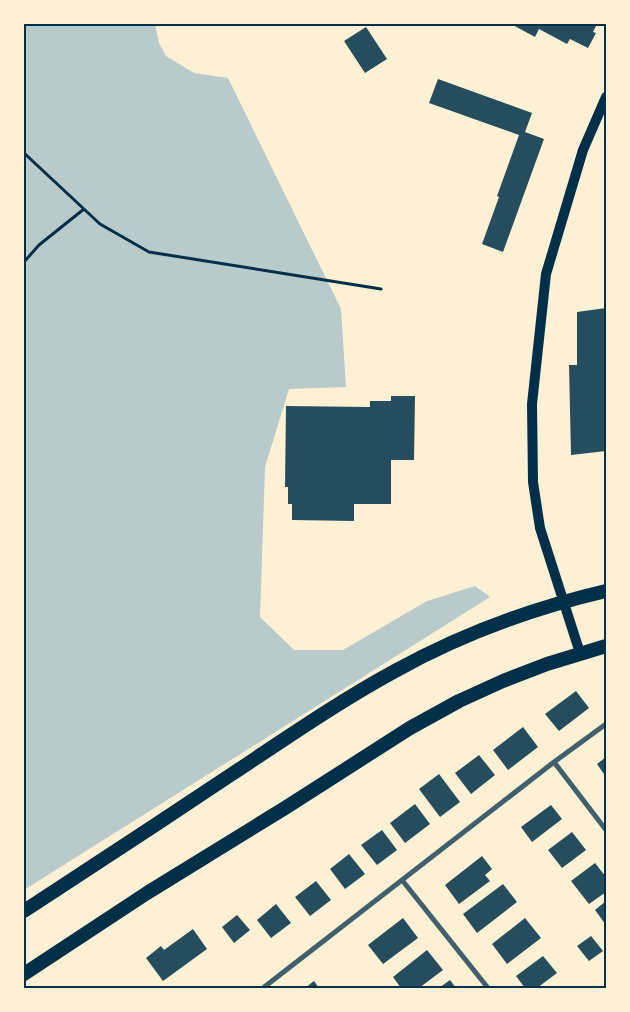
<svg xmlns="http://www.w3.org/2000/svg" width="630" height="1012" font-family="'PT Sans Narrow',sans-serif">
<rect width="100%" height="100%" fill="#fdf0d5"/>
<!-- green -->
<path fill="#b9caca" d="M 24,24 L 155,24 L 159,43 L 166,56 L 194,73 L 228,78 L 341,309 L 346,387 L 289,389 L 265,467 L 260,617 L 294,650 L 343,650 L 427,601 L 475,586 L 490,597 L 24,890 Z"/>
<!-- building -->
<path fill="#264d5e" d="M 511,24 L 579,25 L 597,24 L 593,32 L 596,33 L 588,48 L 570,39 L 567,44 L 539,29 L 535,37 Z
M 366,27 L 387,59 L 365,73 L 344,41 Z
M 438,79 L 532,113 L 525,132 L 544,139 L 503,252 L 482,244 L 499,197 L 497,196 L 519,135 L 429,103 Z
M 606,308 L 606,451 L 571,455 L 569,365 L 577,365 L 577,312 Z
M 391,396 L 415,396 L 414,460 L 391,460 L 391,504 L 354,504 L 354,521 L 292,520 L 292,504 L 288,504 L 288,487 L 285,487 L 286,406 L 370,407 L 370,401 L 391,401 Z
M 576,691 L 589,708 L 559,731 L 545,714 Z
M 523,727 L 538,747 L 508,770 L 493,750 Z
M 479,755 L 495,775 L 471,794 L 455,773 Z
M 606,757 L 606,777 L 597,764 Z
M 439,774 L 460,802 L 440,817 L 419,789 Z
M 415,804 L 430,824 L 405,843 L 390,823 Z
M 551,805 L 562,819 L 532,842 L 521,827 Z
M 382,830 L 397,850 L 377,865 L 361,845 Z
M 572,832 L 586,850 L 562,868 L 548,850 Z
M 349,854 L 365,874 L 345,889 L 330,869 Z
M 482,856 L 492,869 L 485,875 L 490,881 L 459,904 L 445,885 Z
M 595,863 L 606,877 L 606,892 L 589,904 L 571,881 Z
M 316,881 L 331,900 L 310,916 L 295,897 Z
M 503,884 L 517,902 L 477,933 L 463,914 Z
M 606,901 L 606,925 L 595,910 Z
M 276,904 L 291,923 L 271,938 L 257,920 Z
M 237,915 L 250,930 L 234,943 L 222,927 Z
M 403,918 L 418,938 L 383,964 L 368,945 Z
M 525,918 L 541,938 L 507,964 L 492,944 Z
M 193,929 L 207,949 L 163,981 L 146,958 L 161,946 L 164,950 Z
M 591,936 L 603,951 L 589,961 L 577,946 Z
M 427,950 L 443,970 L 419,988 L 401,988 L 393,977 Z
M 543,956 L 557,973 L 537,988 L 525,988 L 516,976 Z
M 450,980 L 456,988 L 439,988 Z
M 314,981 L 319,988 L 305,988 Z"/>
<g fill="none" stroke-linecap="round" stroke-linejoin="round">
<!-- path -->
<path stroke="#003049" stroke-width="3" d="M 24,153 L 100,224 L 149,252 L 381,289
M 24,262 L 39,245 L 84,209"/>
<!-- minor -->
<path stroke="#3f606c" stroke-width="5" d="M 554,762 L 606,830
M 402,880 L 488,988
M 263,988 L 554,762 L 606,724"/>
<!-- secondary -->
<path stroke="#003049" stroke-width="10" d="M 580,653 L 540,528 L 533,482 L 532,404 L 546,274 L 583,150 L 606,97"/>
<!-- trunk -->
<path stroke="#003049" stroke-width="14" d="M 24,911 C 93,866 163,820 232,774 C 285,739 338,702 395,671 C 460,635 533,608 606,591
M 24,974 L 147,893 L 285,808 L 410,728 L 459,701 L 503,681 L 547,664 L 606,646"/>
</g>
<!-- border -->
<rect width="630" height="1012" fill="none" stroke="#fdf0d5" stroke-width="50"/>
<rect x="25" y="25" width="580" height="962" fill="none" stroke="#003049" stroke-width="2"/>
</svg>
